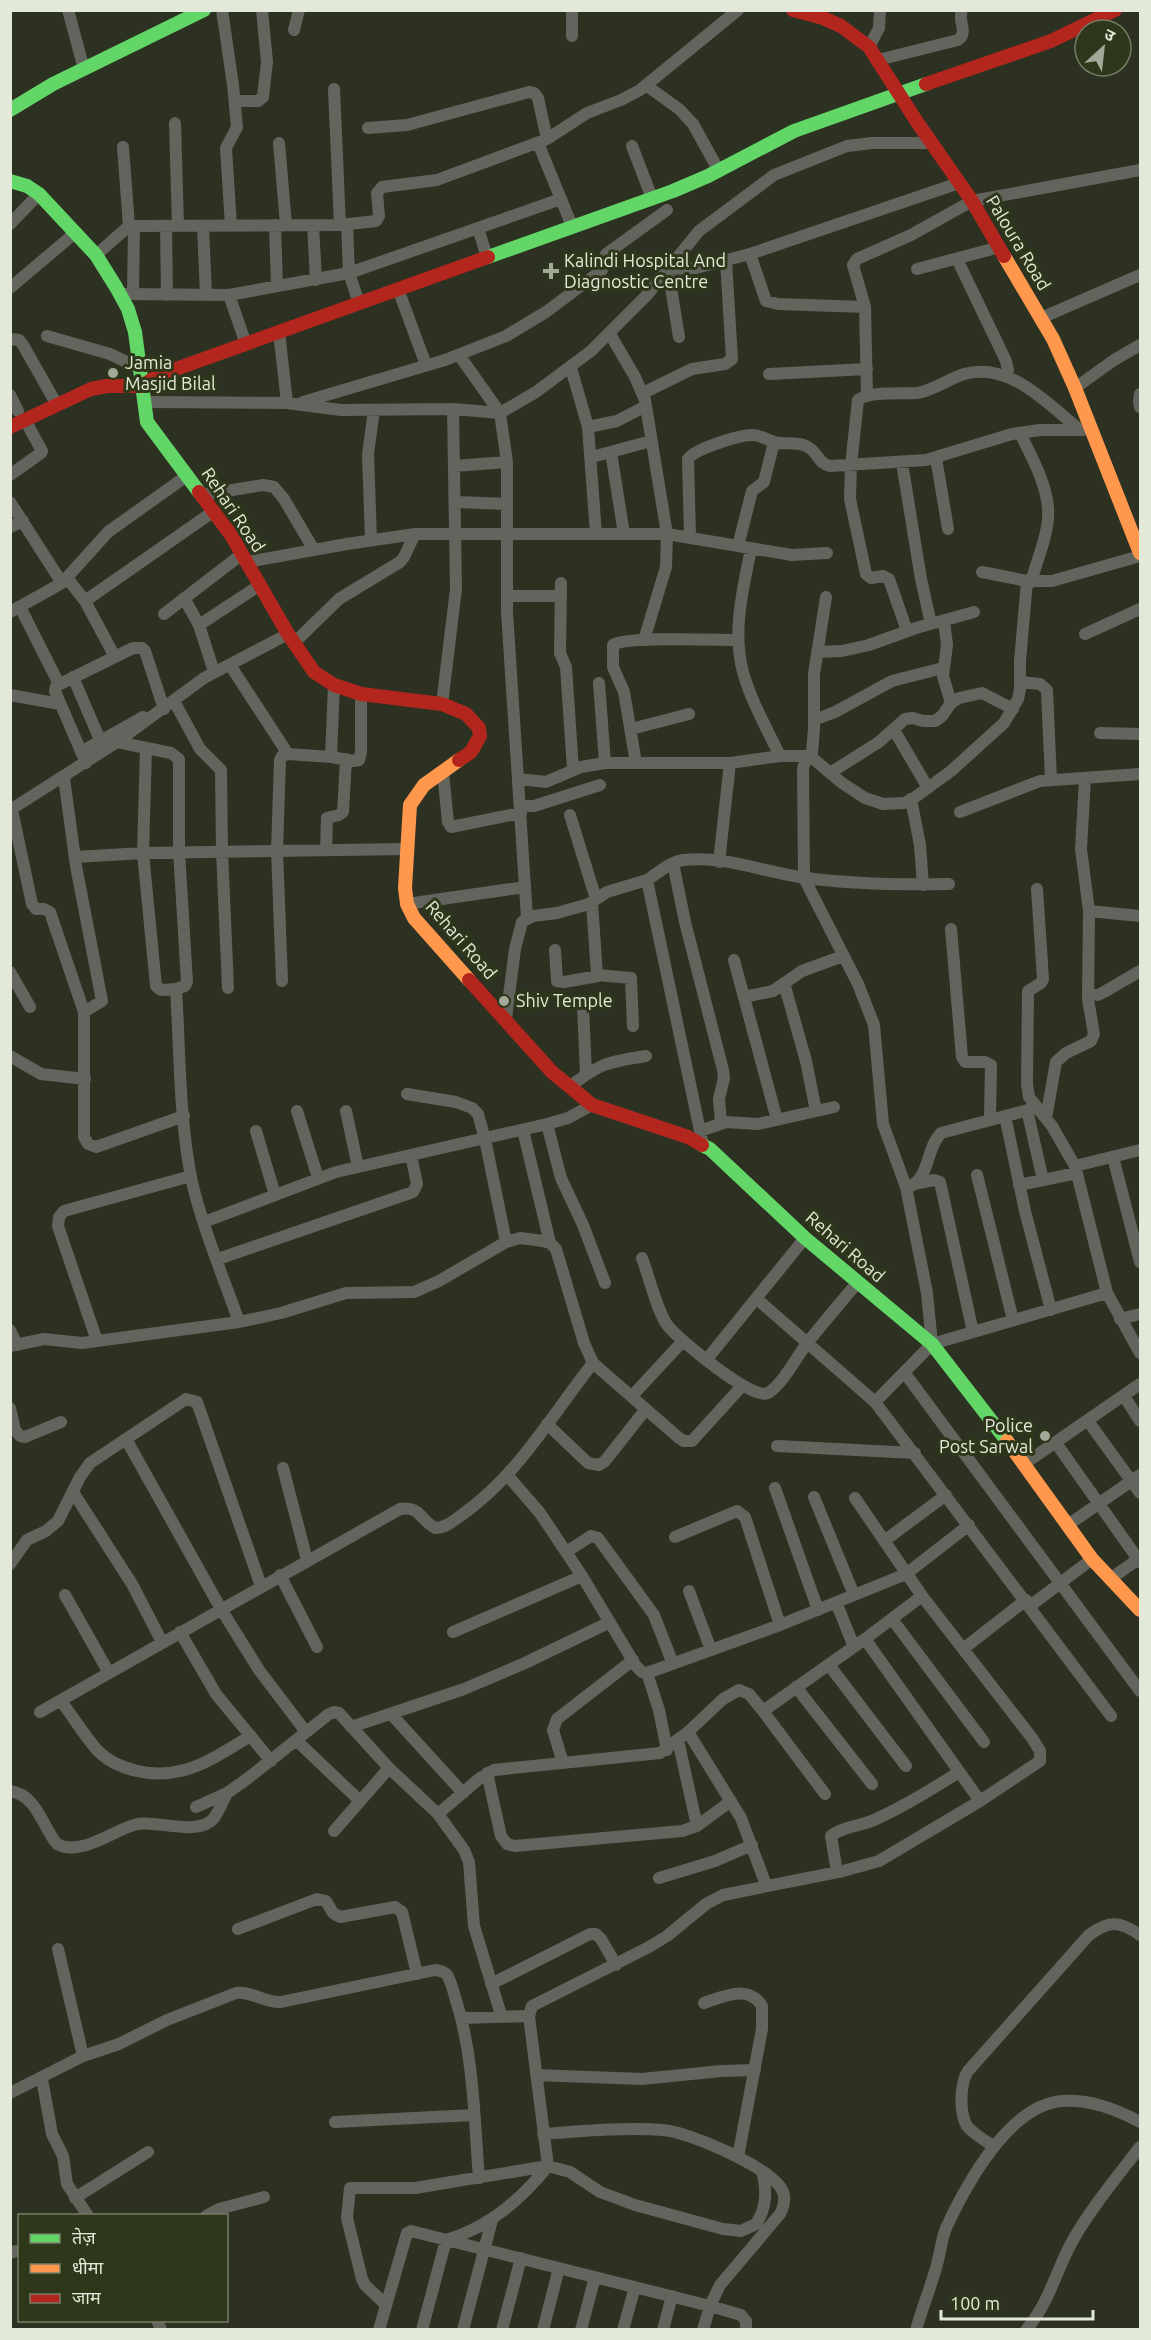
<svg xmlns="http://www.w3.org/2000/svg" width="1151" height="2340" font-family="Ubuntu,'Noto Sans Devanagari',sans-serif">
<rect width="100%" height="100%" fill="#2c3121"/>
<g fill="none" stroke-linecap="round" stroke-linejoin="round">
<!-- street -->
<path stroke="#64645e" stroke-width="12" d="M 68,10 L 84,69
M 222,10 L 233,85 L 237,127 L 226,148 L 231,226
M 294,30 L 299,10
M 572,36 L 572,10
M 869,47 L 879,28 L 880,10
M 878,60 L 958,40 C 969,32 957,21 962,10
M 647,86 L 679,109 L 693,124 L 719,171
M 334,89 L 340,225
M 235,101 L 258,101 L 263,97 L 267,62 L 262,10
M 175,123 L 178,226
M 368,128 L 407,125 L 529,92 L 534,93 L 538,98 L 547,139
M 279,143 L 286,225
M 538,143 L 572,226
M 632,146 L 652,198
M 123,147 L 129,226
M 10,224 L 39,194
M 347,224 L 349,273 L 359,303
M 275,225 L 277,286
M 313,225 L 316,280
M 166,226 L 167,295
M 203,226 L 206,295
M 478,228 L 487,257
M 750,254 L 766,301 L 778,304 L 865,307
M 96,255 L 129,226 L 340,225 L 376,221 L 379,216 L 377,193 L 382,187 L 437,180 L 547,139 L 587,113 L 621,100 L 640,90 L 738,10
M 957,259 L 1006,361 L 1008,370 L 1005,376
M 917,269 L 1000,247
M 10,288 L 75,233
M 398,289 L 426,365
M 120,294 L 229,295 L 349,273 L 561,199
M 133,294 L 134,226
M 229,295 L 246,344
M 1041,318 L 1140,275
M 279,332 L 287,403
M 610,334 L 635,377 L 645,400 L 667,534 L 666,567 L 644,640
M 47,336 L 110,354 L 139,368
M 679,337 L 668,269 L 696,268 L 750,254 L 959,183
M 10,339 L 19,340 L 23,345 L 57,405
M 459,355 L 500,413 L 507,462 L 507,612 L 527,918
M 571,368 L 588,427 L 596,534
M 769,374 L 867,369
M 1075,388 L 1114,360 L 1140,345
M 643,393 L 692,369 L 725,364 L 732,359 L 726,261
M 1140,394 L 1139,401 L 1140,407
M 10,395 L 18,411
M 867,396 L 865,307 L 853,265 L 857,259 L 911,235 L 972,201 L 1140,170
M 144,402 L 287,403 L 341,410 L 453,409 L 500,413 L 536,392 L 591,351 L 647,295 L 699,231 L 774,175 L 847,146 L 872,143 L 931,143
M 303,402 L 445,360 L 506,336 L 546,312 L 602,270 L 606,254 L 667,210
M 588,427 L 617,421 L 646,406
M 1020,433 C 1031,456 1046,482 1048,508 C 1050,532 1037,559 1031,582
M 611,452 L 624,534
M 592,457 L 651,441
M 936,458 L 948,529
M 902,463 L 921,579 L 931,624
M 454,466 L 507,462
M 10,475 L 41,453 L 42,451 L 25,420
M 202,495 L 263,485 L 274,487 L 284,499 L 314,550
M 10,502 L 62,583
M 456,502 L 507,504
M 10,527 L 23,521
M 690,537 L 688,459 C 694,449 740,435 752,435 C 762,435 770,442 779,443 C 788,444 797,442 806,446 C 818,451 817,463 830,466 L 926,460 L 1012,434 L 1040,430 L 1083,430
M 371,540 L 368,454 L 374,410
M 738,546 L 752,491 L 764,482 L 774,442
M 751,549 C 743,589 732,631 743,672 C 751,701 767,729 780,756
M 247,562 L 347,544 L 415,534 L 667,534 L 792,555 L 827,553
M 982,572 L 1027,581 L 1052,581 L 1140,556
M 67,578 L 85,601 L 115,657
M 561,583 L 560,653 L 566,667 L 573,770
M 507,596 L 561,596
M 826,597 L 814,674 L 814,729 L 812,753 L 806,760 L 803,768 L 804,878 L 858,984 L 874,1025 L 883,1124 L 906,1187 L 927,1293 L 932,1344
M 184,598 L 199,625 L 214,672
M 85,601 L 214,511
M 20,607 L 59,684
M 10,612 L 62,583 L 108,532 L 188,475
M 164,614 L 242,554
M 944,621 L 947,645 L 943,676 L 951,703
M 199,625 L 260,585
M 907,631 L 889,579 L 883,576 L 871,578 L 866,574 L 850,499 L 851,465 L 858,400 C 869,391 901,394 917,393 C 933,391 948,379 964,374 C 1010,361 1048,404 1080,430
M 1085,634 L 1140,609
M 294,643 L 339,599 L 400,562 L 404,557 L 415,534
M 817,652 L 842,651 L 869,645 L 916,628 L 974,612
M 230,665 L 288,754
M 73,677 L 100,740
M 1021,682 L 1040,684 L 1047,690 L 1051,780
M 599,683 L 605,763
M 10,695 L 60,704
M 174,701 L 200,749 L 221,770 L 222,851 L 228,988
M 442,704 L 456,589 L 453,409
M 814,720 L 835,712 L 892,681 L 943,668
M 631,729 L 689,714
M 894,730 L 928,788
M 1100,733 L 1140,734
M 117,742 L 171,753 L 179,759 L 179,851 L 187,982 L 185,986 L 176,989
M 81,752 L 143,717
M 331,757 L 334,685
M 86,763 L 55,691 L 56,686 L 133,648 L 142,648 L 145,651 L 164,709
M 636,763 L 624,692 L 613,667 L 613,645 C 624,636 718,640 738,640
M 443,772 L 448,822 L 451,827 L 521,813
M 830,773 L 879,742 L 905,719 L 913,718 L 923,721 L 935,721 L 942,716 L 951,703 L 959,698 L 982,693 L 1013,709
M 64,778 L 76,866 L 102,1001 L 84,1012 L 84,1137 L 88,1144 L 96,1147 L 184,1116
M 519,779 L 546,782 L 581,767 L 605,763 L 730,763 L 780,756 L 810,756 L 842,783 L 865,798 L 883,804 L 904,803 L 914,798 L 951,771 L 1004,723 L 1018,699 L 1020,689 L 1020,661 L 1027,581
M 911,799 L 920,845 L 923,885
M 520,806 L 534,806 L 600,785
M 10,810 L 117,742 L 204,678 L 288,634
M 12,810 L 32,904 L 36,909 L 44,909 L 50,912 L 84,1012
M 960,812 L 1040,781 L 1140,774
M 570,815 L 596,899
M 326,850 L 327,818 L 339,815 L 343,812 L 346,759
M 75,857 L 143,853 L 146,748
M 719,862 L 730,763
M 673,863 L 685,922 L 723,1070 L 724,1078 L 719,1099 L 721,1123
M 647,880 C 658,873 670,862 683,860 C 725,855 766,873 806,878 C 853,884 901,885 949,884
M 1037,889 L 1043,979 L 1041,983 L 1028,991 L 1027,1084 L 1029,1097 L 1052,1126 L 1075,1166 L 1107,1293 L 1140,1353
M 592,903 L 597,975 L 631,978 L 633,1026
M 407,904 L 525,887
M 1089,911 L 1140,916
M 951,929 L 962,1057 L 965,1062 L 985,1062 L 991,1065 L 990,1119
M 555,950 L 557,981 L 564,982 L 598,976
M 734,960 L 777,1120
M 10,972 L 30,1007
M 282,981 L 277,851 L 280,760 L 282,756 L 288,754 L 331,757 L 354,761 L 359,760 L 361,752 L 361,694
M 784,983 L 806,1061 L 816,1111
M 1089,993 L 1098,995 L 1104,992 L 1140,971
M 744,997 L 773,991 L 802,971 L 843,956
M 583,1007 L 586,1074
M 506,1019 L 515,949 L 522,922 L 533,916 L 557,913 L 589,904 L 607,892 L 647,880 L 703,1145
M 10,1056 L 41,1074 L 85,1079
M 569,1087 C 601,1063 607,1062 646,1056
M 407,1094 L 456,1102 L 472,1108 L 478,1114 L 485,1139 L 506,1242
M 1027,1110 L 1043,1180
M 297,1111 L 318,1178
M 346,1111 L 358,1167
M 1005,1116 L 1025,1211 L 1051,1310
M 1046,1118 L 1056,1062 L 1066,1053 L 1091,1041 L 1094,1034 L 1088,999 L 1089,911 L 1081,849 L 1085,779
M 547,1124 L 561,1178 L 583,1225 L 605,1283
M 523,1130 L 550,1243
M 256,1131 L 275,1195
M 700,1131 L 726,1122 L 758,1124 L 834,1107
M 1113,1157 L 1140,1262
M 1075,1166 L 1140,1150
M 977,1175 L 1013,1320
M 914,1184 L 934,1180 L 940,1182 L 973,1332
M 1019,1185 L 1077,1173
M 911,1186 C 930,1176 926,1148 941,1133 L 1036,1108
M 204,1222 L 336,1172 L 547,1124 L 568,1118 L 592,1105
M 642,1258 C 649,1276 657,1312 668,1326 C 679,1340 754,1402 768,1393 C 783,1384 797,1356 808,1342 C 824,1322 841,1302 858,1282
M 218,1259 L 413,1192 L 417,1184 L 411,1155
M 757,1299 L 875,1402 L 1111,1716
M 1120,1319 L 1140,1314
M 239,1322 C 223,1276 203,1229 192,1182 C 179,1119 180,1052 176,989 L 161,990 L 156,986 L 143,853 L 407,849
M 10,1330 L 17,1345
M 97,1341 L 58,1226 L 59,1217 L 64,1211 L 191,1176
M 10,1346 L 44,1339 L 82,1343 L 239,1322 L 281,1313 L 346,1293 L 414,1292 L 439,1281 L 506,1242 L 520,1238 L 543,1241 L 550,1243 L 556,1249 L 584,1343 L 593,1363 L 679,1438 L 684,1441 L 692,1441 L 742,1386
M 707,1359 L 805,1238
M 904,1372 L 1140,1691
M 632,1396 L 683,1341
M 1124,1396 L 1140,1421
M 875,1402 L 932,1344 L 1107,1293
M 10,1408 L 15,1430 L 20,1436 L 25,1437 L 61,1422
M 1088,1421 L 1140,1493
M 547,1424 L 588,1463 L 599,1465 L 605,1461 L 646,1409
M 126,1439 L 221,1609 L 259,1670 L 306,1732
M 1056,1443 L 1140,1562
M 777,1446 L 915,1453
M 1024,1464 L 1140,1384
M 283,1468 L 307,1560
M 508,1476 L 540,1513 L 582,1576 L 636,1666 L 642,1672 L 647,1673 L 780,1625 L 906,1574 L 969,1525
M 775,1488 L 818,1610
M 73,1492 L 132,1584 L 162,1642
M 814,1497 L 854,1595
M 1068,1525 L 1140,1475
M 675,1537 L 737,1511 L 745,1517 L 780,1625
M 884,1541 L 946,1495
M 566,1552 L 591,1536 L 598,1538 L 654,1615 L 673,1664
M 10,1564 L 27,1540 L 46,1531 L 58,1521 L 80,1477 L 90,1463 L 186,1399 L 197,1402 L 261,1586
M 280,1575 L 317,1647
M 1110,1579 L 1140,1558
M 689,1591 L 711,1650
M 65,1595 L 109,1673
M 836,1602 L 854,1647
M 1030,1606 L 1092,1559
M 892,1619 L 984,1742
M 180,1632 L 216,1694 L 271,1761
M 453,1632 L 582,1576
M 865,1639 L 980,1801
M 963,1649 L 1026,1600
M 829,1665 L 906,1766
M 647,1673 L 659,1710 L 667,1750
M 796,1687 L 872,1784
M 61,1701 C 73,1717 84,1735 97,1750 C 116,1770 153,1778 180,1771 C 205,1766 229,1748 251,1736
M 763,1711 L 865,1639 L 922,1596
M 40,1712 L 400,1509 C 421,1506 420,1520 435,1528 C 446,1528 454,1520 463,1514 C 518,1475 552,1415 593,1363
M 391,1714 L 463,1793
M 351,1727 L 464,1689 L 523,1664 L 610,1622
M 688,1732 L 741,1818 L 766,1885
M 296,1740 L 360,1801
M 678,1740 L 697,1826
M 563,1763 L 553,1730 L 557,1719 L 633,1660
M 487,1773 L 501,1836 L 507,1844 L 515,1846 L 682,1831 L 697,1826 L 731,1801
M 10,1791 C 37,1795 42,1826 57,1844 C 81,1857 113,1830 137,1824 C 157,1820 199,1837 214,1818 C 219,1811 223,1801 227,1793
M 196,1807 L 227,1793 L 247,1779 L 329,1714 L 334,1712 L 339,1713 L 389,1768 L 438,1814 L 464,1850 L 469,1862 L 474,1926 L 501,2015
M 438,1814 L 480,1778 L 494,1770 L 660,1753 L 688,1732 L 723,1699 L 739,1690 L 749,1694 L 763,1711 L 825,1794
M 334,1831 L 389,1768
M 837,1872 L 831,1836 C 841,1827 861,1826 874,1820 C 901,1808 934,1788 959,1772
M 659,1878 L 715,1861 L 752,1845
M 238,1929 L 317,1899 L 326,1901 L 333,1913 L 340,1917 L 395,1907 L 402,1912 L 417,1974
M 58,1949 L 83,2056
M 491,1984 L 590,1934 L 596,1934 L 601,1939 L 616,1965
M 704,2003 C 724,1996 749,1984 762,2006 L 762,2029 L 738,2157
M 462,2018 L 529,2016
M 536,2075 L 642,2079 L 721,2071 L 755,2070
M 42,2079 L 52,2134 L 63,2156 L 67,2184 L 88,2216
M 10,2093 L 83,2056 L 119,2044 L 167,2020 L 236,1993 C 252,1991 265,2003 281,2002 L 435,1970 C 440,1971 444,1971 447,1975 C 451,1981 453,1990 455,1997 C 474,2055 474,2118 479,2178
M 335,2122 L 474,2115
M 543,2134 C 582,2131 625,2127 663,2130 C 690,2132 766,2166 781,2188 C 787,2197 784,2206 780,2214 L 720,2285 L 710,2306 L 703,2330
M 993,2146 C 985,2140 973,2134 967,2126 C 959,2113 960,2083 968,2071 L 1089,1935 C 1110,1920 1120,1921 1140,1935
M 75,2198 L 148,2152
M 206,2216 L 219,2209 L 264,2197
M 10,2253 L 20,2250
M 386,2305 L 365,2285 L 362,2279 L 347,2218 L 350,2188 L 415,2188 L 548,2166 L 570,2172 L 600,2192 L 635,2205 L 723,2229 L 741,2231 L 756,2224 C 767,2207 767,2190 762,2171
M 157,2320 L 161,2330
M 379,2330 L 407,2233 L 411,2231 L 710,2306 L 741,2315 L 746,2321 L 746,2330
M 422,2330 L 446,2240 C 488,2228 520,2201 548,2166 L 529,2016 L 532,2006 L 649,1947 L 667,1936 L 706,1904 L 723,1895 L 843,1871 L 879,1861 L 980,1801 L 1040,1761 L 1040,1751 L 1032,1738 L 922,1596 L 855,1498
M 463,2330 L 492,2220
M 502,2330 L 521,2258
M 543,2330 L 559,2268
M 581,2330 L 595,2277
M 623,2330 L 635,2287
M 663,2330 L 672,2296
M 916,2330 C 922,2309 930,2289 936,2268 C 940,2255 941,2241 946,2228 C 966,2185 1009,2105 1062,2101 C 1090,2099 1116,2109 1140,2122
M 1026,2330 C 1051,2300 1055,2272 1073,2240 C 1092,2207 1117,2177 1140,2147"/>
<!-- fast -->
<path stroke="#63d668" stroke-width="14" d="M 10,110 L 53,84 L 204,10
M 10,181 L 27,186 L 39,194 L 96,255 L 116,287 L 128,309 L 135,332 L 147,422 L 199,492
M 488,257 L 673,191 L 708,176 L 794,131 L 926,84
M 702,1145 L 710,1149 L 805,1238 L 932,1344 L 1007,1441"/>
<!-- slow -->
<path stroke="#ff974d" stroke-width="14" d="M 1004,256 L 1053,339 L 1075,388 L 1140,553
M 459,760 L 424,785 L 410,805 L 405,888 L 407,904 L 414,918 L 469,980
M 1007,1441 L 1092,1559 L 1140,1610"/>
<!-- jam -->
<path stroke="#b3261e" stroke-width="14" d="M 793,10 L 823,18 L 841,26 L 869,47 L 917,122 L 972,201 L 1004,256
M 926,84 L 1051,41 L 1115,10
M 10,427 L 91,389 L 107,386 L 142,386 L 159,375 L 488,257
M 199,492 L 231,535 L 288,634 L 314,672 L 334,685 L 361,694 L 442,704 L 466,714 L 479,728 L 480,736 L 471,752 L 459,760
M 469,980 L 552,1072 L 592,1105 L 688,1137 L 702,1145"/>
</g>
<!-- markers -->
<g fill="#a3a998" stroke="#2f371b" stroke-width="2">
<path d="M548 262h6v6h6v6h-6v6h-6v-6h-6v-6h6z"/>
<circle cx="113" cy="373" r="6"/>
<circle cx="504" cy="1001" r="6"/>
<circle cx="1045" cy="1436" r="6"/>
</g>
<g text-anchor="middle" stroke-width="6" stroke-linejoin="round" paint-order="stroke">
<!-- street labels -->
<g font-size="18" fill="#e3e9d8" stroke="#2f371b">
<text transform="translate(1018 243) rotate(59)" y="6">Paloura Road</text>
<text transform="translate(233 510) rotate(56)" y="6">Rehari Road</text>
<text transform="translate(461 940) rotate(49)" y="6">Rehari Road</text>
<text transform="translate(845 1247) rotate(41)" y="6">Rehari Road</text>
</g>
<!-- poi labels -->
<g font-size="18" fill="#e3e9d8" stroke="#2f371b" text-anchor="start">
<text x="564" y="267">Kalindi Hospital And<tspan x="564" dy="21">Diagnostic Centre</tspan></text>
<text x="125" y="369">Jamia<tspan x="125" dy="21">Masjid Bilal</tspan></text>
<text x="516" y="1007">Shiv Temple</text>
<text x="1033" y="1432" text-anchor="end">Police<tspan x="1033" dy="21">Post Sarwal</tspan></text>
</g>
</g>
<!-- border -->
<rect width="1151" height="2340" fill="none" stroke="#e3e9d8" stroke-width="24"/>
<!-- legend -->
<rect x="18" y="2214" width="210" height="108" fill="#2f371b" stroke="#777e67" stroke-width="1.5"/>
<rect x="30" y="2234" width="30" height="9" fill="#63d668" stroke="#777e67" stroke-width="1.5"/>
<text x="72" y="2244" font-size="18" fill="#e3e9d8">तेज़</text>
<rect x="30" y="2264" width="30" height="9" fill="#ff974d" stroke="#777e67" stroke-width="1.5"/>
<text x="72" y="2274" font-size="18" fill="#e3e9d8">धीमा</text>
<rect x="30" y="2294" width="30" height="9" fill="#b3261e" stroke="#777e67" stroke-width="1.5"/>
<text x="72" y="2304" font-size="18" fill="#e3e9d8">जाम</text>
<!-- north arrow -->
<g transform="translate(1103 48) rotate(27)"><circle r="28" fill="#2f371b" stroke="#777e67" stroke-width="1.5"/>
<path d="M0-4.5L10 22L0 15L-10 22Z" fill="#a3a998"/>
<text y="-9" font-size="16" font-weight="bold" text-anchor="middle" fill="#e3e9d8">उ</text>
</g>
<!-- scale -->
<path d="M941 2310v9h152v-9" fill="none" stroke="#e3e9d8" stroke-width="3"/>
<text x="950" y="2310" font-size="18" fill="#e3e9d8" stroke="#2f371b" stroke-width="4.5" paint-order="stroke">100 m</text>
</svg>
